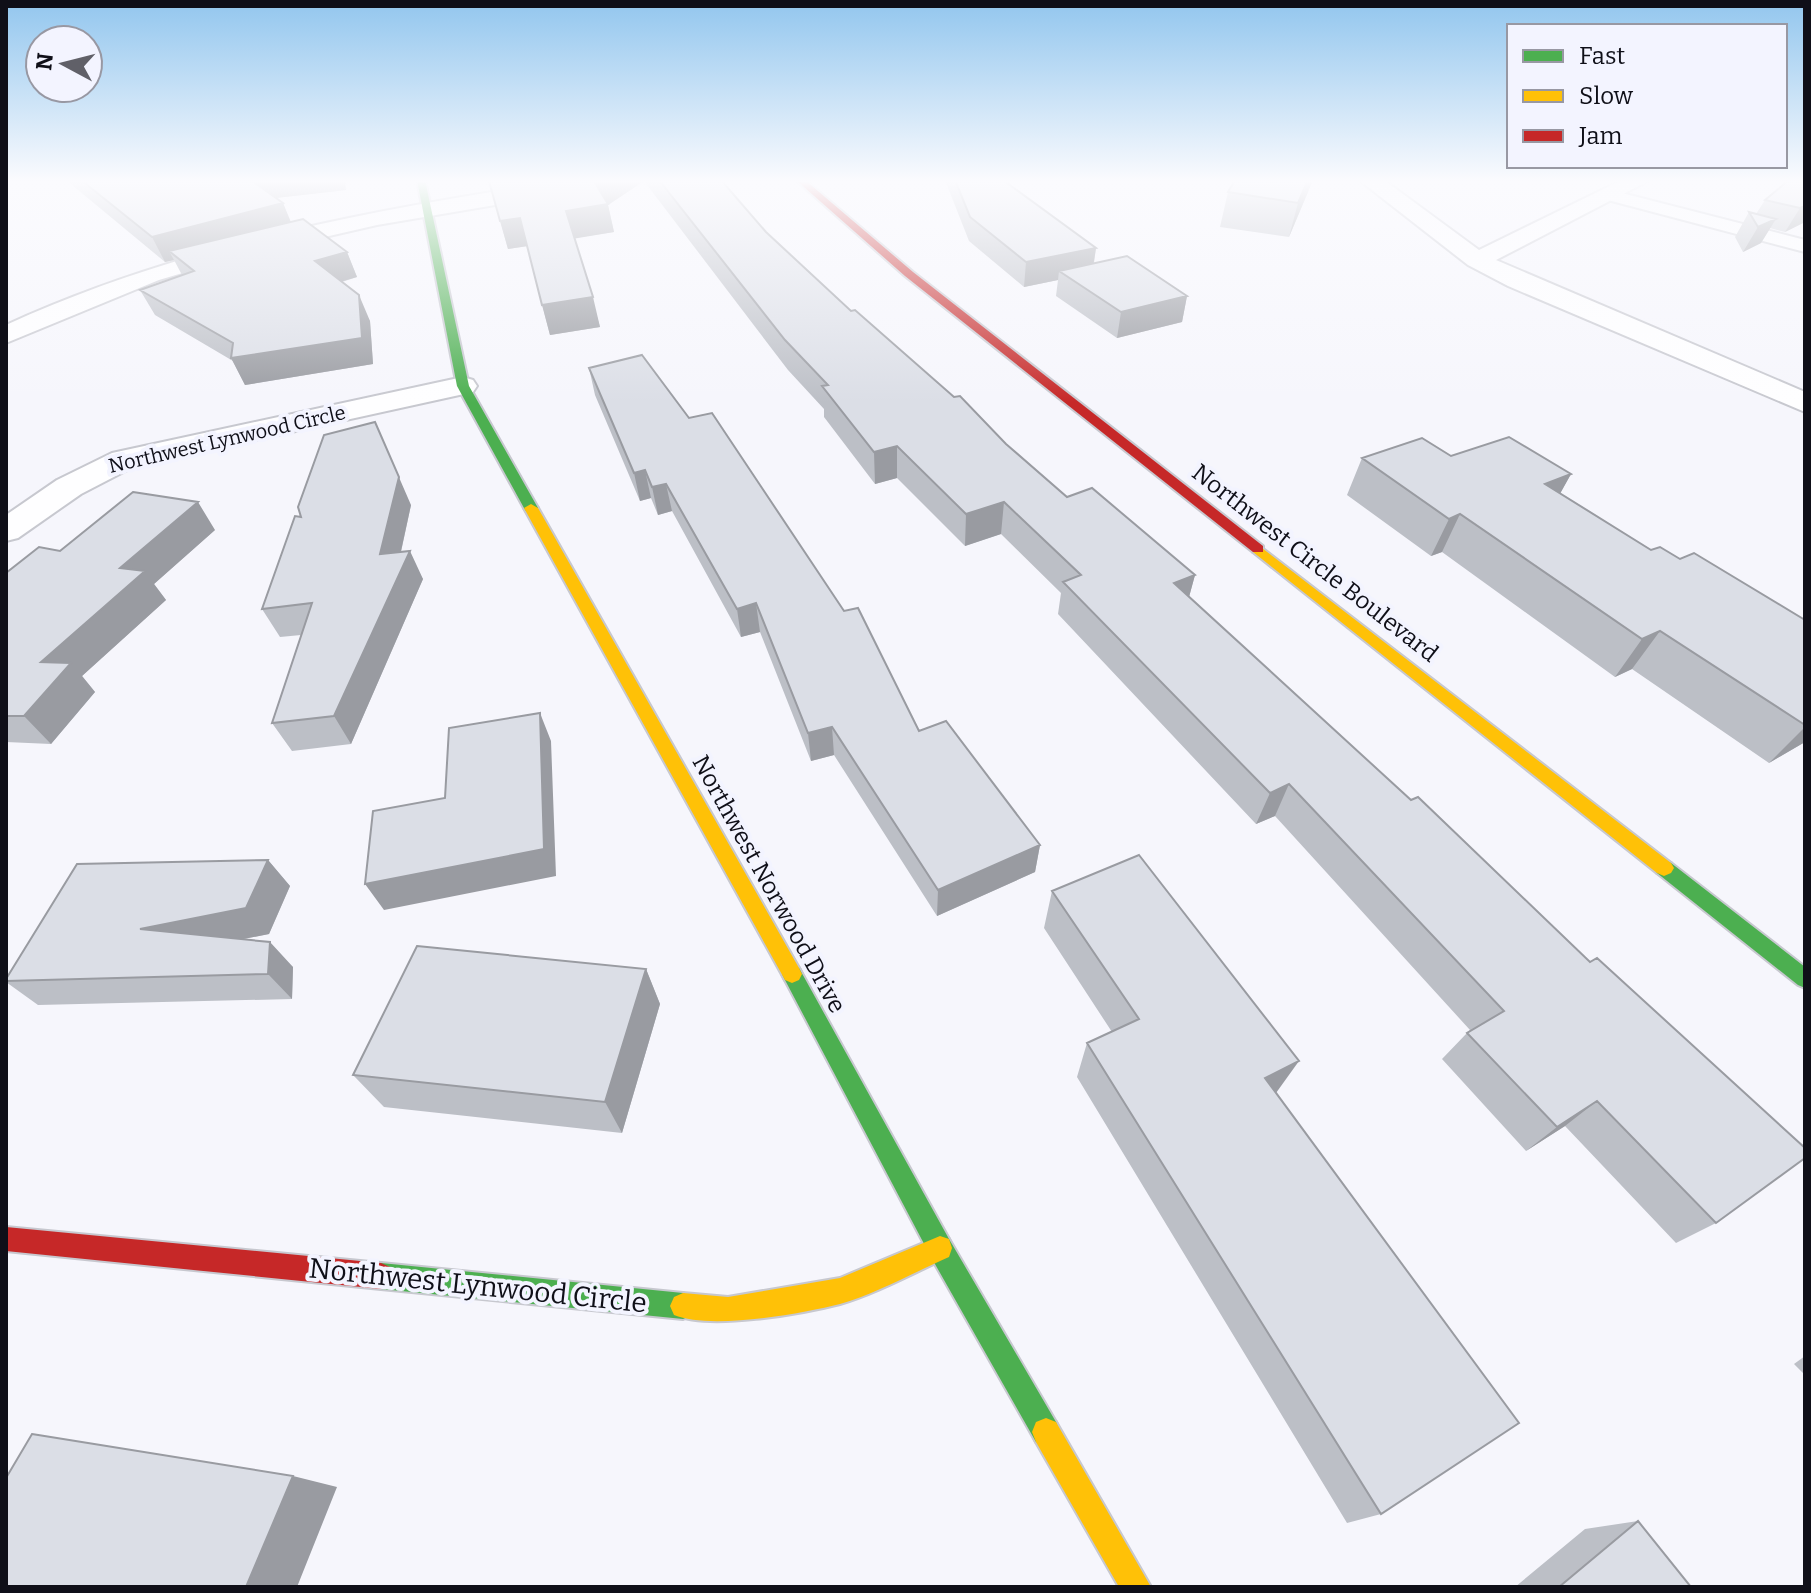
<svg xmlns="http://www.w3.org/2000/svg" width="1811" height="1593" font-family="Bitter,serif">
<rect width="100%" height="100%" fill="#f6f6fc"/>
<g fill="none" stroke-linecap="round" stroke-linejoin="round">
<!-- lane casing -->
<g stroke="#c7c8cf" stroke-width="4">
<path id="lane" d="M 1610,190 L 1805,240 L 1805,252 L 1604,199 L 1602,195 Z"/>
</g>
<!-- street casing -->
<g stroke="#c7c8cf" stroke-width="4">
<path id="street" d="M 567,180 L 619,180 L 608,186 L 377,225 L 233,258 L 159,280 L 6,343 L 6,325 C 185,243 374,210 567,180 Z
M 1359,180 L 1384,180 L 1479,250 L 1622,180 L 1650,180 L 1496,260 L 1805,392 L 1805,412 L 1508,286 L 1468,265 Z
M 463,377 L 473,380 L 477,386 L 473,392 L 133,467 L 81,494 L 18,538 L 6,541 L 6,515 L 57,480 L 112,453 Z"/>
</g>
<!-- fast casing -->
<g stroke="#c7c8cf" stroke-width="4">
<path id="fast" d="M 417,180 L 425,180 L 469,386 L 538,508 L 536,511 L 526,511 L 524,508 L 457,386 Z
M 1664,860 L 1671,863 L 1805,967 L 1805,988 L 1798,985 L 1657,873 L 1654,868 L 1657,863 Z
M 792,965 L 799,968 L 949,1239 L 1056,1422 L 1060,1432 L 1056,1442 L 1046,1446 L 1036,1442 L 931,1257 L 785,980 L 782,974 L 785,968 Z
M 381,1263 L 683,1293 L 692,1297 L 696,1306 L 692,1315 L 683,1319 L 381,1289 L 372,1285 L 368,1276 L 372,1267 Z"/>
</g>
<!-- slow casing -->
<g stroke="#c7c8cf" stroke-width="4">
<path id="slow" d="M 531,504 L 538,508 L 799,968 L 802,974 L 799,980 L 792,983 L 785,980 L 524,508 Z
M 1258,545 L 1671,863 L 1674,868 L 1671,873 L 1664,876 L 1657,873 L 1253,552 L 1253,546 Z
M 940,1236 L 949,1239 L 952,1248 L 949,1257 C 915,1272 875,1294 840,1304 C 801,1314 710,1330 674,1315 L 670,1306 L 674,1297 L 683,1293 L 728,1297 L 840,1278 Z
M 1046,1418 L 1056,1422 L 1151,1587 L 1119,1587 L 1036,1442 L 1032,1432 L 1036,1422 Z"/>
</g>
<!-- jam casing -->
<g stroke="#c7c8cf" stroke-width="4">
<path id="jam" d="M 796,180 L 805,180 L 913,272 L 1263,546 L 1263,552 L 1253,552 L 905,276 Z
M 6,1227 L 381,1263 L 390,1267 L 394,1276 L 390,1285 L 381,1289 L 6,1251 Z"/>
</g>
<!-- lane -->
<use href="#lane" fill="#fefeff" fill-rule="evenodd"/>
<!-- street -->
<use href="#street" fill="#fefeff" fill-rule="evenodd"/>
<!-- fast -->
<use href="#fast" fill="#4caf50" fill-rule="evenodd"/>
<!-- slow -->
<use href="#slow" fill="#ffc107" fill-rule="evenodd"/>
<!-- jam -->
<use href="#jam" fill="#c62828" fill-rule="evenodd"/>
</g>
<!-- wall -->
<path fill="#bcbfc6" d="M 66,180 L 345,180 L 346,190 L 275,198 L 283,203 L 290,222 L 347,252 L 357,277 L 342,282 L 370,321 L 373,364 L 245,385 L 233,361 L 155,315 L 140,290 L 182,275 L 174,260 L 165,262 Z
M 489,180 L 721,180 L 766,232 L 851,311 L 1067,497 L 1195,575 L 1189,597 L 1716,1223 L 1676,1243 L 1565,1126 L 1526,1151 L 1442,1059 L 1467,1033 L 1470,1030 L 1275,816 L 1256,824 L 1058,614 L 1061,593 L 1001,534 L 965,546 L 897,478 L 875,484 L 824,417 L 824,409 L 788,370 L 644,181 L 608,205 L 614,232 L 574,238 L 600,327 L 550,335 L 527,246 L 508,249 Z
M 945,180 L 1003,180 L 1096,248 L 1094,263 L 1187,296 L 1182,322 L 1117,338 L 1056,296 L 1058,280 L 1024,287 L 969,241 Z
M 1313,180 L 1289,237 L 1220,227 L 1228,192 Z
M 1789,180 L 1805,222 L 1785,232 L 1770,228 L 1761,243 L 1743,252 L 1735,237 L 1749,212 L 1756,214 L 1765,200 Z
M 589,368 L 919,731 L 1040,845 L 1035,872 L 937,916 L 834,755 L 811,761 L 760,632 L 741,637 L 672,511 L 658,515 L 651,498 L 640,501 L 595,395 Z
M 1451,456 L 1571,474 L 1560,493 L 1651,550 L 1680,559 L 1805,620 L 1805,742 L 1769,763 L 1632,669 L 1615,677 L 1442,552 L 1431,556 L 1347,495 L 1362,458 Z
M 411,505 L 401,552 L 423,579 L 351,744 L 292,751 L 272,723 L 301,635 L 280,637 L 262,609 L 301,517 Z
M 215,530 L 154,584 L 166,600 L 82,676 L 95,692 L 51,744 L 6,742 L 6,573 L 60,551 Z
M 268,860 L 290,886 L 269,934 L 243,939 L 293,967 L 292,999 L 38,1005 L 6,982 L 6,979 Z
M 1052,891 L 1276,1093 L 1381,1514 L 1347,1523 L 1077,1077 L 1087,1043 L 1112,1032 L 1044,928 Z
M 646,969 L 660,1004 L 622,1133 L 384,1107 L 353,1075 Z
M 1805,1356 L 1805,1375 L 1794,1364 Z
M 1638,1521 L 1691,1587 L 1515,1587 L 1585,1529 Z"/>
<!-- shaded-wall -->
<path fill="#999ba1" d="M 249,180 L 345,180 L 346,190 L 258,200 Z
M 599,180 L 644,181 L 608,205 L 614,232 L 572,239 L 566,211 Z
M 1308,180 L 1313,180 L 1289,237 L 1298,203 Z
M 283,203 L 293,227 L 169,251 L 174,260 L 165,262 L 152,237 Z
M 1805,206 L 1805,222 L 1785,232 L 1800,208 Z
M 520,218 L 528,246 L 508,249 L 500,221 Z
M 1776,219 L 1761,243 L 1743,252 L 1758,227 Z
M 1096,248 L 1092,273 L 1059,271 L 1058,280 L 1024,287 L 1026,262 Z
M 347,252 L 357,277 L 326,286 L 315,261 Z
M 359,295 L 370,321 L 373,364 L 245,385 L 231,358 Z
M 1187,296 L 1182,322 L 1117,338 L 1121,312 Z
M 593,297 L 600,327 L 550,335 L 542,305 Z
M 375,422 L 411,505 L 394,583 L 380,554 Z
M 897,446 L 897,478 L 875,484 L 874,452 Z
M 645,470 L 651,498 L 640,501 L 634,473 Z
M 1571,474 L 1550,512 L 1545,484 Z
M 666,484 L 672,511 L 658,515 L 652,487 Z
M 198,502 L 215,530 L 154,584 L 166,600 L 82,676 L 95,692 L 51,744 L 24,716 L 41,662 L 120,568 Z
M 1004,502 L 1001,534 L 965,546 L 966,514 Z
M 1460,514 L 1442,552 L 1431,556 L 1449,519 Z
M 410,551 L 423,579 L 351,744 L 334,716 Z
M 1195,575 L 1186,608 L 1174,583 Z
M 756,603 L 760,632 L 741,637 L 737,609 Z
M 1660,631 L 1632,669 L 1615,677 L 1642,639 Z
M 540,713 L 551,741 L 556,876 L 384,910 L 365,884 Z
M 832,727 L 834,755 L 811,761 L 808,733 Z
M 1805,727 L 1805,742 L 1769,763 Z
M 1289,784 L 1275,816 L 1256,824 L 1270,793 Z
M 1040,845 L 1035,872 L 937,916 L 938,890 Z
M 268,860 L 290,886 L 269,934 L 167,954 L 140,929 Z
M 270,942 L 293,967 L 292,999 L 268,974 Z
M 646,969 L 660,1004 L 622,1133 L 605,1102 Z
M 1299,1061 L 1276,1093 L 1265,1078 Z
M 1597,1101 L 1565,1126 L 1526,1151 L 1557,1127 Z
M 293,1476 L 337,1487 L 297,1587 L 246,1587 Z"/>
<!-- building -->
<path fill="#dbdee6" stroke="#999ba1" stroke-width="2" d="M 81,180 L 251,180 L 283,203 L 152,237 Z
M 495,180 L 599,180 L 595,183 L 608,204 L 566,211 L 593,297 L 542,305 L 520,218 L 500,221 L 489,181 Z
M 659,180 L 721,180 L 766,232 L 851,311 L 855,310 L 954,397 L 960,396 L 1006,444 L 1067,497 L 1092,488 L 1195,575 L 1174,583 L 1411,800 L 1418,797 L 1590,962 L 1597,958 L 1805,1148 L 1805,1158 L 1716,1223 L 1597,1101 L 1557,1127 L 1467,1033 L 1504,1011 L 1289,784 L 1270,793 L 1063,582 L 1081,575 L 1004,502 L 966,514 L 897,446 L 874,452 L 822,386 L 828,385 L 785,340 Z
M 955,180 L 1003,180 L 1096,248 L 1026,262 L 970,217 Z
M 1235,180 L 1308,180 L 1298,203 L 1228,192 Z
M 1789,180 L 1805,180 L 1805,206 L 1800,208 L 1765,200 Z
M 1749,212 L 1776,219 L 1758,227 Z
M 303,219 L 347,252 L 315,261 L 359,295 L 362,338 L 231,358 L 233,343 L 140,290 L 194,271 L 169,251 Z
M 1127,256 L 1187,296 L 1121,312 L 1059,271 Z
M 642,355 L 689,418 L 712,413 L 844,611 L 858,608 L 919,731 L 946,721 L 1040,845 L 938,890 L 832,727 L 808,733 L 756,603 L 737,609 L 666,484 L 652,487 L 645,470 L 634,473 L 589,368 Z
M 375,422 L 399,477 L 380,554 L 410,551 L 334,716 L 272,723 L 312,603 L 262,609 L 295,516 L 301,517 L 298,507 L 324,435 Z
M 1509,437 L 1571,474 L 1545,484 L 1651,550 L 1660,547 L 1680,559 L 1694,553 L 1805,620 L 1805,725 L 1660,631 L 1642,639 L 1460,514 L 1449,519 L 1362,458 L 1422,438 L 1451,456 Z
M 133,492 L 198,502 L 120,568 L 145,571 L 41,662 L 71,663 L 24,716 L 6,716 L 6,573 L 39,547 L 60,551 Z
M 540,713 L 544,849 L 365,884 L 373,811 L 445,798 L 449,728 Z
M 1139,855 L 1299,1061 L 1265,1078 L 1519,1423 L 1381,1514 L 1087,1043 L 1139,1019 L 1052,891 Z
M 268,860 L 246,908 L 140,929 L 270,942 L 268,974 L 6,981 L 6,979 L 77,864 Z
M 417,946 L 646,969 L 605,1102 L 353,1075 Z
M 32,1434 L 293,1476 L 246,1587 L 6,1587 L 6,1478 Z
M 1638,1521 L 1691,1587 L 1559,1587 Z"/>
<!-- sky -->
<linearGradient id="sky" x2="0" y2="1"><stop stop-color="#92c6ee"/><stop offset="0.45" stop-color="#fbfbfe"/><stop offset="1" stop-color="#fbfbfe" stop-opacity="0"/></linearGradient>
<rect width="1811" height="403" fill="url(#sky)"/>
<g text-anchor="middle" stroke-width="8" stroke-linejoin="round" paint-order="stroke">
<!-- far-street labels -->
<g font-size="20" fill="#0f0f18" stroke="#f3f4ff">
<text transform="translate(227 439) rotate(-13)" y="7">Northwest Lynwood Circle</text>
</g>
<!-- street labels -->
<g font-size="24" fill="#0f0f18" stroke="#f3f4ff">
<text transform="translate(1315 563) rotate(38)" y="8">Northwest Circle Boulevard</text>
<text transform="translate(769 884) rotate(61)" y="8">Northwest Norwood Drive</text>
</g>
<!-- near-street labels -->
<g font-size="28" fill="#0f0f18" stroke="#f3f4ff">
<text transform="translate(478 1285) rotate(6)" y="10">Northwest Lynwood Circle</text>
</g>
</g>
<!-- border -->
<rect width="1811" height="1593" fill="none" stroke="#0f0f18" stroke-width="16"/>
<!-- legend -->
<rect x="1507" y="24" width="280" height="144" fill="#f3f4ff" stroke="#9898a3" stroke-width="2"/>
<rect x="1523" y="50" width="40" height="12" fill="#4caf50" stroke="#9898a3" stroke-width="2"/>
<text x="1579" y="64" font-size="24" fill="#0f0f18">Fast</text>
<rect x="1523" y="90" width="40" height="12" fill="#ffc107" stroke="#9898a3" stroke-width="2"/>
<text x="1579" y="104" font-size="24" fill="#0f0f18">Slow</text>
<rect x="1523" y="130" width="40" height="12" fill="#c62828" stroke="#9898a3" stroke-width="2"/>
<text x="1579" y="144" font-size="24" fill="#0f0f18">Jam</text>
<!-- north arrow -->
<g transform="translate(64 64) rotate(277)"><circle r="38" fill="#f3f4ff" stroke="#9898a3" stroke-width="2"/>
<path d="M0-6L14 30L0 20L-14 30Z" fill="#606068"/>
<text y="-12" font-size="22" font-weight="bold" text-anchor="middle" fill="#0f0f18">N</text>
</g>
</svg>
